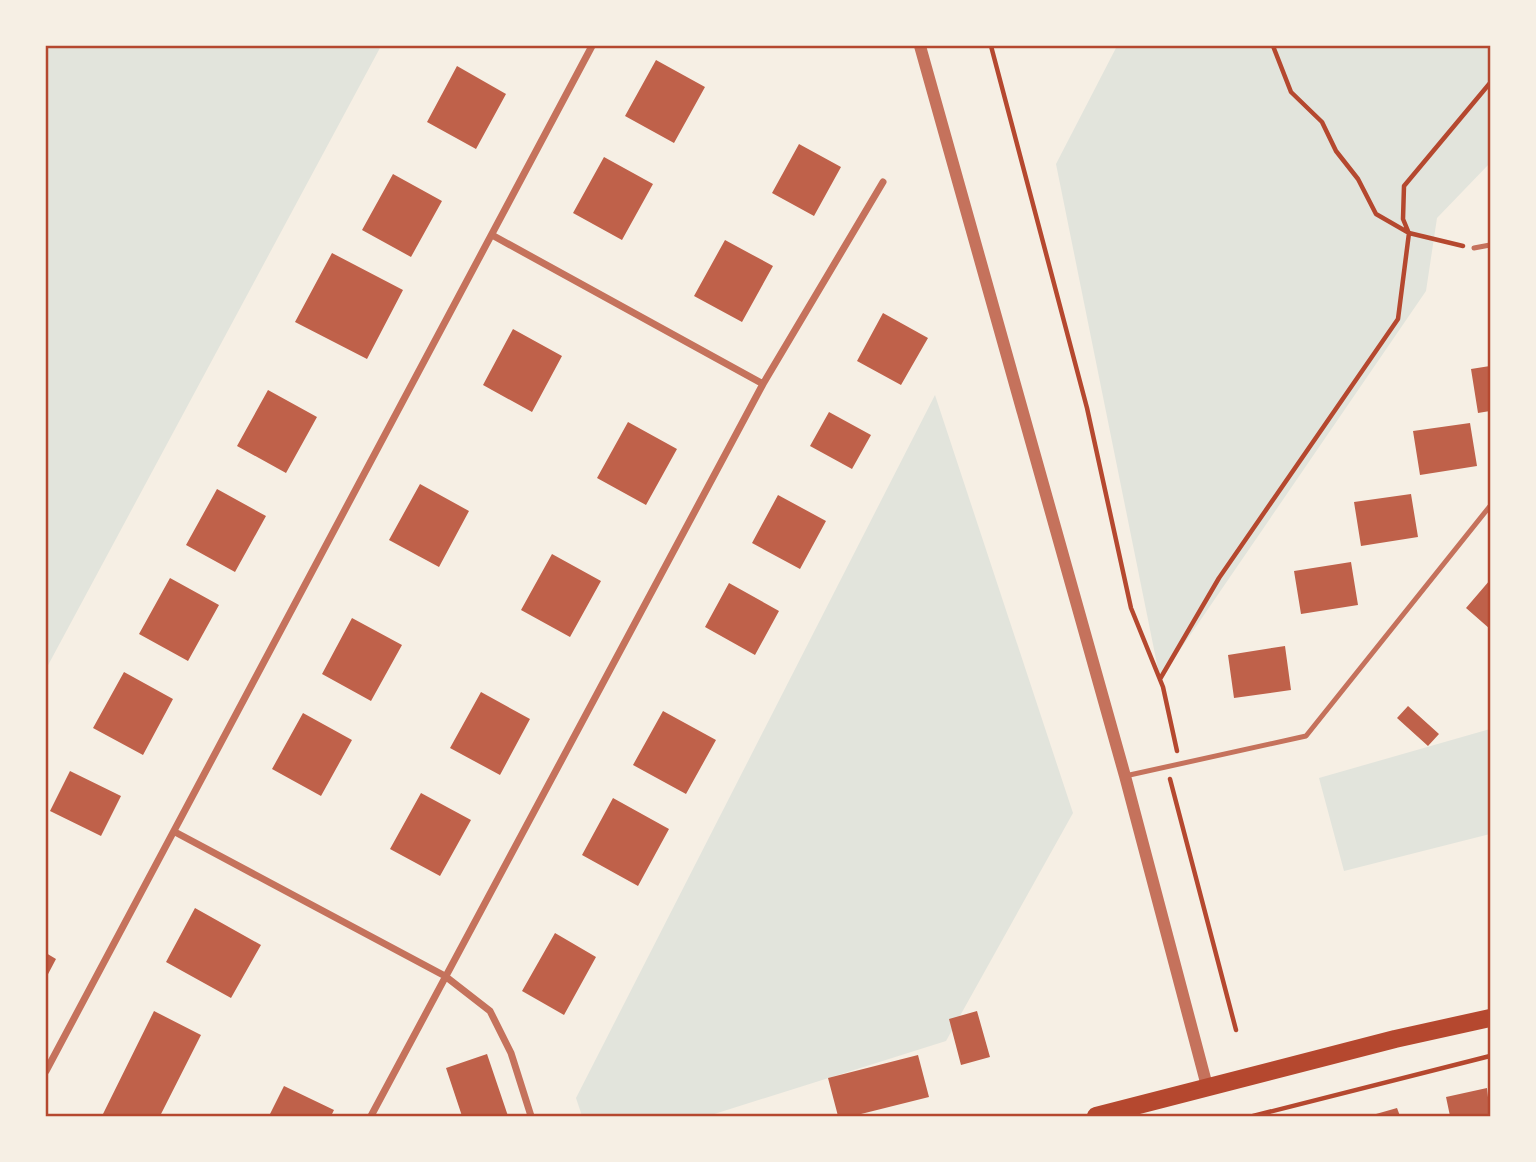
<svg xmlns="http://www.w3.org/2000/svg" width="1536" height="1162" font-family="'Fira Sans',sans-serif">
<rect width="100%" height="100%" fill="#f6efe4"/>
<!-- green -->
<path fill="#e2e4dc" d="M 46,46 L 381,46 L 46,669 Z
M 1117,46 L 1490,46 L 1490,163 L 1437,218 L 1426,291 L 1160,679 L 1056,164 Z
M 935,395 L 1073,813 L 946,1041 L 708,1116 L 582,1116 L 576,1098 Z
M 1490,729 L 1490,834 L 1344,871 L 1319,778 Z"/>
<!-- building -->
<path fill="#bf614a" d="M 656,60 L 705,87 L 674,143 L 625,116 Z
M 457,66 L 506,94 L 476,149 L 427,122 Z
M 799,144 L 841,167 L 814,216 L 772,193 Z
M 604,157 L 653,184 L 622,240 L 573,213 Z
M 393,174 L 442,201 L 411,257 L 362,230 Z
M 725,240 L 773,266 L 742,322 L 694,296 Z
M 332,253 L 403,290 L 367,359 L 295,322 Z
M 883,313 L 928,338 L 901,385 L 857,361 Z
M 513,329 L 562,356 L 532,412 L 483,385 Z
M 1490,366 L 1490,411 L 1478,413 L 1471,369 Z
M 268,390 L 317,417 L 286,473 L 237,446 Z
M 829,412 L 871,435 L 852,469 L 810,446 Z
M 628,422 L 677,449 L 646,505 L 597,478 Z
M 1470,423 L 1477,466 L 1420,475 L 1413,431 Z
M 420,484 L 469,511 L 439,567 L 389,540 Z
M 217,489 L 266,516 L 235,572 L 186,545 Z
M 1411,494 L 1418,537 L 1361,546 L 1354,502 Z
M 778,495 L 826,521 L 800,569 L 752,543 Z
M 552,554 L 601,581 L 570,637 L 521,610 Z
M 1351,562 L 1358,605 L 1301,614 L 1294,571 Z
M 170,578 L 219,605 L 188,661 L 139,634 Z
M 1490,580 L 1490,629 L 1466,608 Z
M 729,583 L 779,611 L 755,655 L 705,627 Z
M 352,618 L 402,645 L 371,701 L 322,674 Z
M 1285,646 L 1291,690 L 1234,698 L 1228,655 Z
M 124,672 L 173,699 L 143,755 L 93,728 Z
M 481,692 L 530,719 L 500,775 L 450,748 Z
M 1408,706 L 1439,734 L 1428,746 L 1397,718 Z
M 663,711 L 716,740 L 686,794 L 633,765 Z
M 303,713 L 352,740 L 321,796 L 272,769 Z
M 70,771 L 121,796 L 101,836 L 50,811 Z
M 421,793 L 471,820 L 440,876 L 390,849 Z
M 613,798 L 669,829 L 638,886 L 582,855 Z
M 195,908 L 261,945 L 231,998 L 166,962 Z
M 555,933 L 596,957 L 564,1015 L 522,991 Z
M 46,953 L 56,959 L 46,978 Z
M 154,1011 L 201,1035 L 160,1116 L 102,1116 Z
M 977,1011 L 990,1057 L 961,1065 L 949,1019 Z
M 487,1054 L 508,1116 L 462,1116 L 446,1068 Z
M 918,1055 L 929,1097 L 853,1116 L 838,1116 L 828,1078 Z
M 284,1086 L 334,1110 L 331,1116 L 269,1116 Z
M 1487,1088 L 1490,1116 L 1450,1116 L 1446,1097 Z
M 1397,1108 L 1400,1116 L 1369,1116 Z"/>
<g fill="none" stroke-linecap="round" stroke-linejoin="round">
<!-- path -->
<path stroke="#b5482f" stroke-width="4.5" d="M 991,46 L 1087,408 L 1131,608 L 1163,687 L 1177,751
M 1273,46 L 1291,92 L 1322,122 L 1336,151 L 1358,179 L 1376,214 L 1409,233
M 1408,231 L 1403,219 L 1404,186 L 1490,83
M 1160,679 L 1219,578 L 1398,319 L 1409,233 L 1463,246
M 1170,779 L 1236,1030
M 1253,1116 L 1490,1056"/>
<!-- service -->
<path stroke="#c5725c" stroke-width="5" d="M 1474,248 L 1490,245
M 1125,776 L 1306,736 L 1490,506"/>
<!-- minor -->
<path stroke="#c5725c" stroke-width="7" d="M 492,235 L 763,384
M 175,832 L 445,976 L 490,1011 L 511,1053 L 531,1116
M 46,1071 L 592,46
M 371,1116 L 763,384 L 883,182"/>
<!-- tertiary -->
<path stroke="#c5725c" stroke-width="12" d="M 920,46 L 1125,776 L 1207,1086"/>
<!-- primary -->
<path stroke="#b5482f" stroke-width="18" d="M 1096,1116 L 1395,1039 L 1490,1018"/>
</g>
<!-- border -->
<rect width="1536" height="1162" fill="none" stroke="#f6efe4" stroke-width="94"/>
<rect x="47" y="47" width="1442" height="1068" fill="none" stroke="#b5482f" stroke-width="2.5"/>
</svg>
